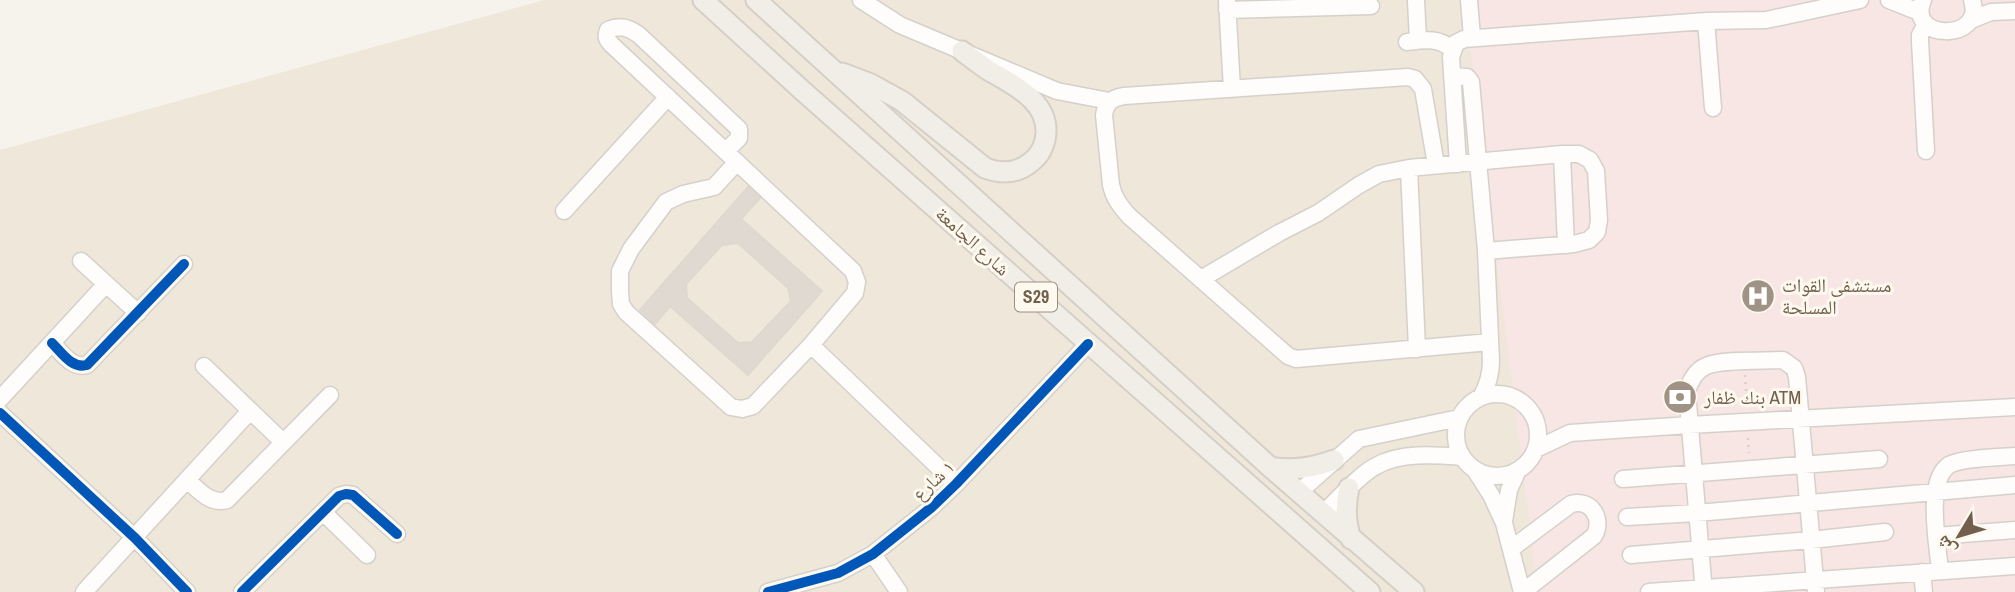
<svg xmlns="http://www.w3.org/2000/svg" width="2015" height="592" font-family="'Archivo Narrow','Noto Naskh Arabic',sans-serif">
<rect width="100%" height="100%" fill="#f6f3ec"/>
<!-- residential -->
<path fill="#eee7da" d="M 544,0 L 2015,0 L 2015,592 L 0,592 L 0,150 Z"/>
<!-- medical -->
<path fill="#f7e6e3" d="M 1464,0 L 2015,0 L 2015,592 L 1538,592 Z"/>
<!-- building -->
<path fill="#dfd9d2" stroke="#ded8cf" stroke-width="2" fill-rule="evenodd" d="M 748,187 L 760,198 L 741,219 L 822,291 L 748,375 L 670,306 L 655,324 L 640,310 ZM 738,243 L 788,288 L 791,301 L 752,342 L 738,343 L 687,298 L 686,284 L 722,245 Z"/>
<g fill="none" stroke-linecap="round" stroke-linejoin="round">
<!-- minor casing -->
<g stroke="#d5d0ca" stroke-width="19">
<path id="minor" d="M 861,0 L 900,25 L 1057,91 L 1109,101
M 1469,0 L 1472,37
M 1889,0 L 1919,12
M 1923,0 C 1905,41 1986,42 1972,0
M 1227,1 L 1232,89
M 1416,1 L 1418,40
M 1227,10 L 1371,6
M 1971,20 L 1991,12 L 2015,11
M 1706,21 L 1713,108
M 1407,42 C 1424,40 1439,37 1453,50
M 1452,76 L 1467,77 L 1471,82 L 1486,251 L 1491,361 C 1491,375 1488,385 1481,397
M 726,151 L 739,138 L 739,129 L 639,35 C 628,27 620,25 608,30 C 605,37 607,40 612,45 L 853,271 L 857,282 L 855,293 L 811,345 L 753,406 L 742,409 L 731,407 L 626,312 L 621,304 L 620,292 L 620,271 L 631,249 L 666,202 L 683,194 L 714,187 L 737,162
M 1926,151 L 1920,41 L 1920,35 L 1926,24
M 1562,154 L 1566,245
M 1458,164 L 1451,57 L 1456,43 L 1464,39 L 1706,21 L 1766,20 L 1860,0
M 1436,165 L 1423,89 L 1415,79 L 1408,77 L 1124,96 C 1111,98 1106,103 1104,115 L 1111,185 C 1114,198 1120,206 1129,216 L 1288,356 L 1296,359 L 1490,342
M 1409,168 L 1417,349
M 564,211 L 668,97
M 81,261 L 138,313
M 1201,279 L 1279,233 L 1318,213 L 1359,185 L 1379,174 L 1409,168 L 1562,154 L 1579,154 L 1590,160 L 1596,171 L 1599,220 L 1597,232 L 1589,240 L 1574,244 L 1486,251
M 52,343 C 62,353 72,369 87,365 L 184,264
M 811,345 L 956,484
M 204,366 L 283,442
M1456 435a41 41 0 1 1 82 0a41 41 0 1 1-82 0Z
M 0,399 L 106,284
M 0,413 L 135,538 L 187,592
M 1536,449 L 1570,433 L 1689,425 L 2015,407
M 1475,470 L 1491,495 L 1504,523 L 1522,592
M 1623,479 L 1879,459
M 187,480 C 199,490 210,505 227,500 L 330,395
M 1298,493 L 1359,439 L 1459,418
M 323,512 L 367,555
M 1323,514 C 1336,501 1360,474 1376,466 C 1401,452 1435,455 1462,457
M 1627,517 L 1697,513 L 2015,485
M 1504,521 L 1509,490 L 1518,470
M 1936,536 L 2015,530
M 1511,549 L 1571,504 C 1591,498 1604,519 1594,536 L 1523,592
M 873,554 L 899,592
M 1631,555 L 1811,540 L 1885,532
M 1940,571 C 1938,546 1925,481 1949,465 C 1961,458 2000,457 2015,456
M 1922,572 L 1924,592
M 84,592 L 250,411
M 242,592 L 339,496 L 346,494 L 353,495 L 397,534
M 768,592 L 838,573 L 873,554 L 932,507 L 956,484 L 1088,344
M 1649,592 L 2015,566
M 1704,592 L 1687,392 C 1690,381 1695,371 1706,366 C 1722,359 1764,361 1783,360 L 1794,368 L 1797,377 L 1816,592"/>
</g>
<!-- major casing -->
<g stroke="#d5cfc7" stroke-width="23">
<path id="major" d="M 703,0 L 804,92 L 1370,592
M 756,0 L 1270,467 L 1414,592
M 842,73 L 871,84 L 902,101 L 985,168 C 1001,174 1017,174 1031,162 C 1038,157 1043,149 1045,140 C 1053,103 1014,85 988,70 C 979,64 970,57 962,51
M 1270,467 C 1293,471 1312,468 1334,460
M 1349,488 C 1345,506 1345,521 1351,539"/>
</g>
<!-- path -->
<path stroke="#d7d1cc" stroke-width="2.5" stroke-dasharray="2 5" stroke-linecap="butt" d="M 1745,375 L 1747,407
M 1748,438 L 1749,453"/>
<!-- minor -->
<use href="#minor" stroke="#fefdfc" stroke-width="16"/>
<!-- major -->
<use href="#major" stroke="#f1eee7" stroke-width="19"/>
<!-- cycleway casing -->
<g stroke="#fdf9ee" stroke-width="15">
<path id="cycleway" d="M 52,343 C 62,353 72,369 87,365 L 184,264
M 0,413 L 135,538 L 187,592
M 242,592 L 339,496 L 346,494 L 353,495 L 397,534
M 768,592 L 838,573 L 873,554 L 932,507 L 956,484 L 1088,344"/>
</g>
<!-- cycleway -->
<use href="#cycleway" stroke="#0057b8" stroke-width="10"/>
</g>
<!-- icons -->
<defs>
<g id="hospital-disc" transform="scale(1.75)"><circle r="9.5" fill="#a09385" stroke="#fdf9ee"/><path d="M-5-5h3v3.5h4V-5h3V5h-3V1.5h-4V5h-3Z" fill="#fff"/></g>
<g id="bank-disc" transform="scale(1.75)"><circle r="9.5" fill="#a09385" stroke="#fdf9ee"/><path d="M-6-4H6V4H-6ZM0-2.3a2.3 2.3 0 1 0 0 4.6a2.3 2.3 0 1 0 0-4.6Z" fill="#fff"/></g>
</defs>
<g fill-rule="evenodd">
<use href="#hospital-disc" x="1758" y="296"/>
<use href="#bank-disc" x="1680" y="397"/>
</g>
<g text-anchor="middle" stroke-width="6" stroke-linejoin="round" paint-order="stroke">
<!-- shield labels -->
<rect fill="#fdf9ee" stroke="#9c8d7e" stroke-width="2" x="1015" y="282.5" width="42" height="29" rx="5"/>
<g font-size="18" font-weight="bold" fill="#725f4e">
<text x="1036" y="303">S29</text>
</g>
<!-- street labels -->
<g font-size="19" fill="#725f4e" stroke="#fdf9ee">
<text transform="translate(973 241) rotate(42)" y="7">شارع الجامعة</text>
<text transform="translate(933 480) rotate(-43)" y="7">١ شارع</text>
</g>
<!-- poi labels -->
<g font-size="19" fill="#725f4e" stroke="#fdf9ee" text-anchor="start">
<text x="1782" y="292">مستشفى القوات<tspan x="1782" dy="22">المسلحة</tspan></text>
<text x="1704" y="404">بنك ظفار ATM</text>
</g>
</g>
<!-- north arrow -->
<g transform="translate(1959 536) rotate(232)" stroke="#fdf9ee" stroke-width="5" paint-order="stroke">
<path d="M0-5L12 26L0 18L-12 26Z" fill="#725f4e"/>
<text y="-10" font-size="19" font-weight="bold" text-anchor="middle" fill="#725f4e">ش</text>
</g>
</svg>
